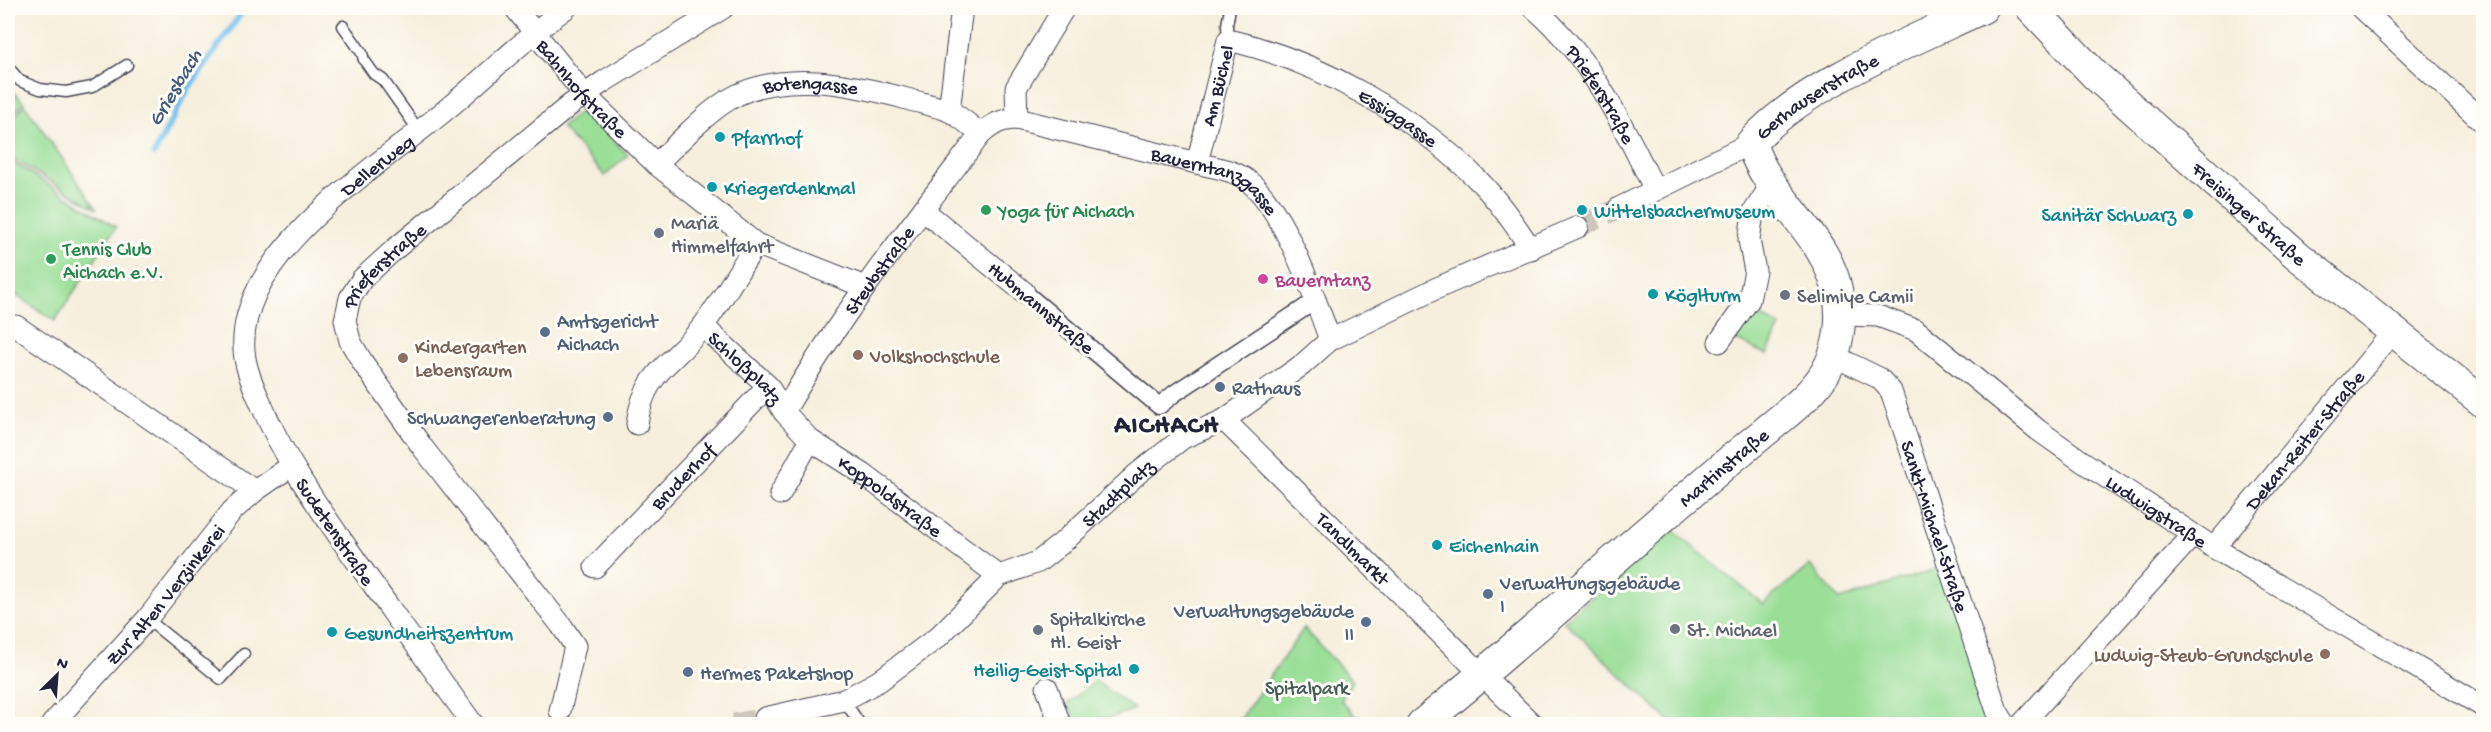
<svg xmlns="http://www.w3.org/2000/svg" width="2491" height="732" font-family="'Gochi Hand',sans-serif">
<rect width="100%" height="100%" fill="#fdfcf7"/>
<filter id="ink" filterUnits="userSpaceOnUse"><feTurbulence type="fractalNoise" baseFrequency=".0167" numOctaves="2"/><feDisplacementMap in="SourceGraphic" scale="12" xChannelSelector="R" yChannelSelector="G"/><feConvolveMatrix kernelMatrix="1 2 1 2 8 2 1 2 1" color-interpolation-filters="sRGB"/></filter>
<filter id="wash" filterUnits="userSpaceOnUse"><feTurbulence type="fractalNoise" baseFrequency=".008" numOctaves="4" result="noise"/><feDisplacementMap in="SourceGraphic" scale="24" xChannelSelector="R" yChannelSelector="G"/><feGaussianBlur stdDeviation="1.35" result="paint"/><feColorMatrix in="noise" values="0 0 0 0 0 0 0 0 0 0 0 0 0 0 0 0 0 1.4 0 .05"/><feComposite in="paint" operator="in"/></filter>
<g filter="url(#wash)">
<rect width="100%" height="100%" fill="#f6efdd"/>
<!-- green -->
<path fill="#9ade97" stroke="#5e8069" stroke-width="1.5" d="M 8,85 L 24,103 L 8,119 L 8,84 Z
M 25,105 L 97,209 L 8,156 L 8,124 Z
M 584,109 L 628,155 L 605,176 L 561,127 Z
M 8,159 L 116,227 L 55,321 L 8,290 Z
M 1747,310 L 1780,326 L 1767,355 L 1734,339 Z
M 1671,529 L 1763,604 L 1810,565 L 1840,600 L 1942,567 L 1994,721 L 1991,724 L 1672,724 L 1564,621 Z
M 1304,628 L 1353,681 L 1341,700 L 1363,724 L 1237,724 Z
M 1095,681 L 1134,709 L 1094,724 L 1078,724 L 1067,704 Z"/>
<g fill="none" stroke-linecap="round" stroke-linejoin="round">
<!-- stream -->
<path stroke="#74c2ee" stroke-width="6" d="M 154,154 L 188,89 L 245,8"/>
</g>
</g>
<g filter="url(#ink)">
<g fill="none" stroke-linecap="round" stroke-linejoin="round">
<!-- minor-tunnel -->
<path stroke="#ccc6bd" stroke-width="21" stroke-dasharray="21 10" stroke-linecap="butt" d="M 1578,227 L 1619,208
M 734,724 L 765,718"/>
<!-- service casing -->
<g stroke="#424153" stroke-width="13">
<path id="service" d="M 343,26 L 362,53 L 364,60 L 374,74 L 383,80 L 419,131
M 1228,40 L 1227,25 L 1230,8
M 8,67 L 20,81 L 40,89 L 66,92 L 92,87 L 127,65
M 147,619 L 221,679 L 244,654
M 844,700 L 860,724"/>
</g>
<!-- pedestrian casing -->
<g stroke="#424153" stroke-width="19">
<path id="pedestrian" d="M 1024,292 L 1159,406 L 1175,393 L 1315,301"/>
</g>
<!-- minor casing -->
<g stroke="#424153" stroke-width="23">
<g id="minor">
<path id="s1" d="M 515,8 L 584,94 L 656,164 L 756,244 L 865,287"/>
<path id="s2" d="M 1534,8 C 1590,56 1623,125 1655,190"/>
<path d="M 2361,8 L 2484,123"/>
<path d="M 949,111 L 962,8"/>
<path d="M 1017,119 L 1016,88 L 1064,8"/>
<path id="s3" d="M 1197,163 L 1228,40 C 1318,60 1417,117 1481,183 C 1500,203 1516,226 1531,249"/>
<path id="s4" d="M 656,164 C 679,143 701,117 728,100 C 781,68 852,84 907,99 C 921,103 935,106 947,110 C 959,115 971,127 981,134"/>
<path d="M 1619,208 L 1751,143"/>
<path d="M 923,210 L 1024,292"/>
<path id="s5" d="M 1839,315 L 1878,316 L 1916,330 L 2038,430 L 2083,462 L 2214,548 L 2484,707"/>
<path d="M 16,326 L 255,491 L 291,466"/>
<path id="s6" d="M 703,326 L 768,386 L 784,412 L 810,440 L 863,474 L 999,576"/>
<path d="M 1719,342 L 1749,300 L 1755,271 L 1749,240 L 1753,213 L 1771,185"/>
<path id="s7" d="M 1834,356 L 1879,378 L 1891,391 L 1997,711 L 2005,724"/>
<path id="s8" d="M 784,412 C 841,313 912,224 981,134 C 993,124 1001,119 1017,119 L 1209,166 C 1222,169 1237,172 1248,181 C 1283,207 1315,298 1330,340"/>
<path id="s9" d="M 1224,420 L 1532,724"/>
<path d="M 637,424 C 644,370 673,365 703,326 C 722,301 738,271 756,244"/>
<path d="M 780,494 L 810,440"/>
<path id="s10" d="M 2214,548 L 2393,332"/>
<path id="s11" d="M 595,567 L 768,386"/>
<path d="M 1047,688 L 1060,724"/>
<path id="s12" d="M 560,711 L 575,646 L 561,625 L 423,448 L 363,363 L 350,341 L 345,320 L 350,298 L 362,279 L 395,249 L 570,105 L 603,82 L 723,8"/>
<path id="s13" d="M 765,718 L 844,700 L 879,681 L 938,637 L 999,576 L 1038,562 L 1062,543 L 1137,474 L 1183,438 L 1224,420 L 1302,365 L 1330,340 L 1435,289 L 1578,227"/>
<path id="s14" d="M 52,724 L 147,619 L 232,511 L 255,491"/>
<path id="s15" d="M 473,724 C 435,673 399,621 362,569 C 324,515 284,461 259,399 C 252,384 245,367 244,350 C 237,253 376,168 442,113 C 484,79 522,40 566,8"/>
<path d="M 2022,724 L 2193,535"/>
</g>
</g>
<!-- secondary casing -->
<g stroke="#424153" stroke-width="32">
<g id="secondary">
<path id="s16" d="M 2031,8 L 2095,75 L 2298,256 L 2484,403"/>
<path id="s17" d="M 1422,724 C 1515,649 1603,568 1694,491 C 1718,470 1742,450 1767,430 C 1787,413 1811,396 1825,373 C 1839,350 1843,320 1838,294 C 1828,235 1768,199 1751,143 C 1802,85 1913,41 1983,8"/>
</g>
</g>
<!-- service -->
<use href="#service" stroke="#fff" stroke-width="10"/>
<!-- pedestrian -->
<use href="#pedestrian" stroke="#fff" stroke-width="16"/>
<!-- minor -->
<use href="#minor" stroke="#fff" stroke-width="21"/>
<!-- secondary -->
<use href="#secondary" stroke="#fff" stroke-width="30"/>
</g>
</g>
<!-- markers -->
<g fill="#0f9aa8" stroke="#fdfcf7" stroke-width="2">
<circle cx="720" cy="137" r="6"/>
<circle cx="712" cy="187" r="6"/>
<circle cx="1582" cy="210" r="6"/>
<circle cx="2188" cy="214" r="6"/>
<circle cx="1653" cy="294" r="6"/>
<circle cx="1437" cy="545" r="6"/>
<circle cx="332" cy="632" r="6"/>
<circle cx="1134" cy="669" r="6"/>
</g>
<g fill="#2e9e5b" stroke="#fdfcf7" stroke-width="2">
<circle cx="986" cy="210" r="6"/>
<circle cx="51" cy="259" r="6"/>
</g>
<g fill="#6b7280" stroke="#fdfcf7" stroke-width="2">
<circle cx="659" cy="233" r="6"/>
<circle cx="1785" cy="295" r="6"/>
<circle cx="1675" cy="629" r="6"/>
<circle cx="1038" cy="630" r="6"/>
</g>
<circle fill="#d1479c" stroke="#fdfcf7" stroke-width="2" cx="1263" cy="279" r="6"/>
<g fill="#5c6f8a" stroke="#fdfcf7" stroke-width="2">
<circle cx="545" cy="332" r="6"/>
<circle cx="1220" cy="387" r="6"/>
<circle cx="608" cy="417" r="6"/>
<circle cx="1488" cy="594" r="6"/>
<circle cx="1366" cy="622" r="6"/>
<circle cx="688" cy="672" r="6"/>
</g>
<g fill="#8d6e63" stroke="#fdfcf7" stroke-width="2">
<circle cx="858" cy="355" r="6"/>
<circle cx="403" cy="358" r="6"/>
<circle cx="2325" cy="654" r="6"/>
</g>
<g text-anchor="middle" stroke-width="6" stroke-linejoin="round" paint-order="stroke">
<!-- street labels -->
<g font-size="20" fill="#22223b" stroke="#fdfcf7">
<text dy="7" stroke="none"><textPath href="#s3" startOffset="80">Am Büchel</textPath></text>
<text dy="7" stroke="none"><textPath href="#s1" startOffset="105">Bahnhofstraße</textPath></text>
<text dy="7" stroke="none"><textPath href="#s4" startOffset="182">Botengasse</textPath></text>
<text dy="7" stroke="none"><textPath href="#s2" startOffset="110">Prieferstraße</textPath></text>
<text dy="7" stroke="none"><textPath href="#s17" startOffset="874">Gerhauserstraße</textPath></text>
<text dy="7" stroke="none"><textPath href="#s3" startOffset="315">Essiggasse</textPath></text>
<text dy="7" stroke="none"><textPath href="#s15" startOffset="678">Dellerweg</textPath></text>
<text dy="7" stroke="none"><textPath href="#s8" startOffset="591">Bauerntanzgasse</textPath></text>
<text dy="7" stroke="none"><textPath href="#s16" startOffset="300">Freisinger Straße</textPath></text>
<text dy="7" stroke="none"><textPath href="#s12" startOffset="537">Prieferstraße</textPath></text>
<text dy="7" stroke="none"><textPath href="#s8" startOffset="171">Steubstraße</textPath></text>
<text transform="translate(1042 307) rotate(40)" y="7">Hubmannstraße</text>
<text dy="7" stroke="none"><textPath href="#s6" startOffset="60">Schloßplatz</textPath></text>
<text dy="7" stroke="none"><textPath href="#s10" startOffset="141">Dekan-Reiter-Straße</textPath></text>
<text dy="7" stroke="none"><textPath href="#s17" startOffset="396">Martinstraße</textPath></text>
<text dy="7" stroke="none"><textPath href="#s11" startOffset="126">Bruderhof</textPath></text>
<text dy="7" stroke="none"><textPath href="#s13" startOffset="428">Stadtplatz</textPath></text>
<text dy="7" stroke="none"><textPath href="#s6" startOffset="255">Koppoldstraße</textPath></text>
<text dy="7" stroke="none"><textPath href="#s5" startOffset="381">Ludwigstraße</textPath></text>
<text dy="7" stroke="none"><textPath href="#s7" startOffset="210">Sankt-Michael-Straße</textPath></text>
<text transform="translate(336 531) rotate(56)" y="7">Sudetenstraße</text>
<text dy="7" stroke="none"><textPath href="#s9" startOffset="182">Tandlmarkt</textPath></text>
<text dy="7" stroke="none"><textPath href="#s14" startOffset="172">Zur Alten Verzinkerei</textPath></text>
</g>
<!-- culture labels -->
<g font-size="20" fill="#0d838f" stroke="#fdfcf7" text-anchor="start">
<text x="732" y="144">Pfarrhof</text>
<text x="724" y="194">Kriegerdenkmal</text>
<text x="1594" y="217">Wittelsbachermuseum</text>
<text x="2176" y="221" text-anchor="end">Sanitär Schwarz</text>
<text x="1665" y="301">Köglturm</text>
<text x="1449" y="552">Eichenhain</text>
<text x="344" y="639">Gesundheitszentrum</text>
<text x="1122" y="676" text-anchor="end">Heilig-Geist-Spital</text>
</g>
<!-- leisure labels -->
<g font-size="20" fill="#27864d" stroke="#fdfcf7" text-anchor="start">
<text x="998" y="217">Yoga für Aichach</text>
<text x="63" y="255">Tennis Club<tspan x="63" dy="23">Aichach e.V.</tspan></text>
</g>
<!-- worship labels -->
<g font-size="20" fill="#5b616d" stroke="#fdfcf7" text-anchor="start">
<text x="671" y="229">Mariä<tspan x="671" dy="23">Himmelfahrt</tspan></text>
<text x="1797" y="302">Selimiye Camii</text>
<text x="1050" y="625">Spitalkirche<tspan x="1050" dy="23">Hl. Geist</tspan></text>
<text x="1687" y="636">St. Michael</text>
</g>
<!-- hotel labels -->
<g font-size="20" fill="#b23c85" stroke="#fdfcf7" text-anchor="start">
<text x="1275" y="286">Bauerntanz</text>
</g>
<!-- service labels -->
<g font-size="20" fill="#4e5e75" stroke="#fdfcf7" text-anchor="start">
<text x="557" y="327">Amtsgericht<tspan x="557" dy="23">Aichach</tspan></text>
<text x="1232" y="394">Rathaus</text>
<text x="596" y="424" text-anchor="end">Schwangerenberatung</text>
<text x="1500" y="589">Verwaltungsgebäude<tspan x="1500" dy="23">I</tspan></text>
<text x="1354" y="617" text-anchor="end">Verwaltungsgebäude<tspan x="1354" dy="23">II</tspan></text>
<text x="700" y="679">Hermes Paketshop</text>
</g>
<!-- education labels -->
<g font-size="20" fill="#785e54" stroke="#fdfcf7" text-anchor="start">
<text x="415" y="353">Kindergarten<tspan x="415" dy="23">Lebensraum</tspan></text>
<text x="870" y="362">Volkshochschule</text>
<text x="2313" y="661" text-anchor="end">Ludwig-Steub-Grundschule</text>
</g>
<!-- park labels -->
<g font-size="20" fill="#465a57" stroke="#fdfcf7">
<text x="1307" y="694">Spitalpark</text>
</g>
<!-- water labels -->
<g font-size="21" font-style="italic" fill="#3f5a7a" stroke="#fdfcf7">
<text transform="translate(174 87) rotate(-59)" y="7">Griesbach</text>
</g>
<!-- district labels -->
<g font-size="26" font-weight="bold" letter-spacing="1.5" fill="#22223b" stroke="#fdfcf7">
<text x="1167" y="432">AICHACH</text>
</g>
</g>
<!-- margin -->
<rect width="2491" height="732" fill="none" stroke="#fdfcf7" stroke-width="30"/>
<!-- north arrow -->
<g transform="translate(57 675) rotate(25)" stroke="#fdfcf7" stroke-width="4.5" paint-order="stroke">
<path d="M0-4.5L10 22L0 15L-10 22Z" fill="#22223b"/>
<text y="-9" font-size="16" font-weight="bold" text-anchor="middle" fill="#22223b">N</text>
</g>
</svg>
